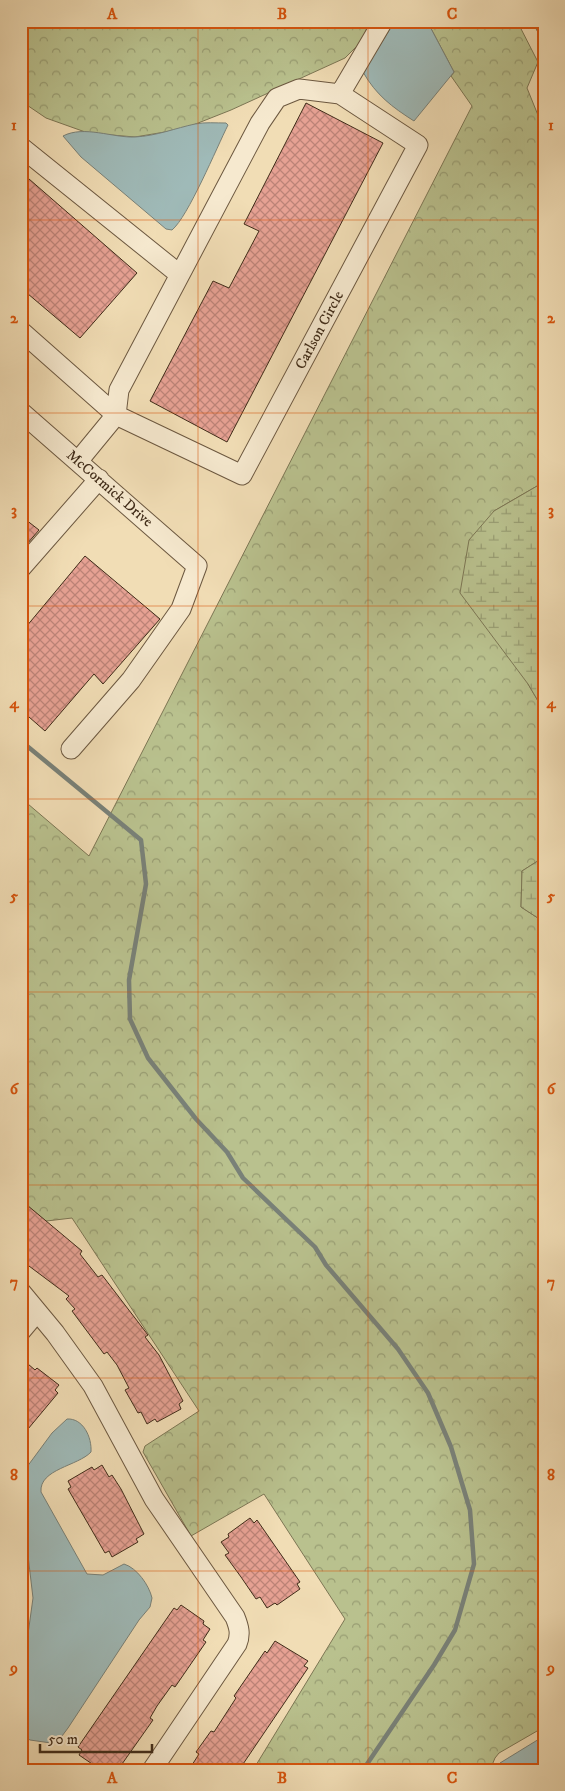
<svg xmlns="http://www.w3.org/2000/svg" width="565" height="1791" font-family="'IM FELL DW Pica',serif">
<defs>
<pattern id="forest-crowns" width="20" height="18" patternUnits="userSpaceOnUse" patternTransform="scale(1.25)"><rect width="20" height="18" fill="#b9c18e"/><path d="M2 6a3 3 0 1 1 6 0M12 15a3 3 0 1 1 6 0" fill="none" stroke="#989d73"/></pattern>
<pattern id="wetland-marsh" width="20" height="14" patternUnits="userSpaceOnUse" patternTransform="scale(1.25)"><rect width="20" height="14" fill="#b9c18e"/><path d="M1 5h8M5 5V1M11 12h8M15 12V8" fill="none" stroke="#989d73"/></pattern>
<pattern id="building-cross-hatch" width="8" height="8" patternUnits="userSpaceOnUse" patternTransform="scale(1.25)"><rect width="8" height="8" fill="#e6a193"/><path d="M0 0l8 8M0 8l8-8" fill="none" stroke="#bc8377"/></pattern>
</defs>
<rect width="100%" height="100%" fill="#f1ddb5"/>
<filter id="stains"><feTurbulence type="fractalNoise" baseFrequency=".004" numOctaves="4"/><feColorMatrix values="0 0 0 0 .2 0 0 0 0 .09 0 0 0 0 .02 0 0 0 .5 -.17"/></filter>
<radialGradient id="worn" r=".72"><stop offset=".6" stop-color="#630" stop-opacity="0"/><stop offset="1" stop-color="#630" stop-opacity=".3"/></radialGradient>
<!-- forest -->
<path fill="url(#forest-crowns)" stroke="#7c7654" d="M 21,21 L 369,21 L 363,40 L 345,58 L 231,110 L 183,129 L 135,137 L 88,133 L 46,118 L 21,101 Z
M 427,21 L 517,21 L 538,62 L 527,88 L 544,130 L 544,482 L 494,511 L 528,684 L 544,711 L 544,857 L 522,871 L 521,907 L 544,922 L 544,1727 L 499,1753 L 495,1758 L 490,1770 L 253,1770 L 345,1619 L 264,1494 L 191,1536 L 143,1452 L 145,1446 L 199,1411 L 72,1218 L 21,1224 L 21,798 L 89,856 L 472,106 L 451,76 L 454,72 Z
M 532,21 L 544,21 L 544,44 Z"/>
<!-- wetland -->
<path fill="url(#wetland-marsh)" stroke="#7c7654" d="M 544,482 L 544,711 L 528,684 L 460,593 L 469,540 L 494,511 Z
M 544,857 L 544,922 L 521,907 L 522,871 Z"/>
<!-- water -->
<path fill="#9fbab8" stroke="#798178" d="M 391,21 L 427,21 L 454,72 L 414,121 C 392,107 376,95 363,72 L 390,29 Z
M 226,123 L 228,125 C 217,147 188,217 172,230 L 166,229 L 81,157 L 63,136 C 84,125 113,138 135,137 C 156,136 176,128 195,124 C 205,122 216,123 226,123 Z
M 67,1419 C 83,1418 92,1437 91,1452 C 78,1466 39,1469 41,1492 L 87,1574 L 103,1575 L 124,1564 C 137,1568 149,1585 152,1598 L 150,1607 L 139,1620 L 68,1728 L 62,1736 L 51,1743 L 30,1740 L 21,1734 L 21,1685 L 33,1598 L 21,1496 L 21,1475 L 52,1433 Z
M 544,1736 L 544,1770 L 498,1770 L 500,1763 Z"/>
<g fill="none" stroke-linecap="round" stroke-linejoin="round">
<!-- stream -->
<path stroke="#798178" stroke-width="4.5" d="M 21,741 L 141,840 L 146,884 L 129,980 L 130,1019 L 148,1058 L 196,1119 L 227,1152 L 243,1178 L 315,1247 L 326,1265 L 398,1349 L 428,1393 L 451,1447 L 470,1510 L 474,1564 L 455,1630 L 434,1665 L 363,1770"/>
</g>
<!-- building -->
<path fill="url(#building-cross-hatch)" stroke="#402c19" d="M 306,103 L 383,143 L 227,442 L 150,401 L 213,281 L 229,288 L 259,231 L 244,224 Z
M 21,172 L 137,273 L 80,338 L 21,288 Z
M 21,516 L 39,530 L 21,551 Z
M 85,556 L 160,619 L 103,684 L 94,674 L 45,731 L 21,710 L 21,633 Z
M 21,1200 L 82,1251 L 80,1254 L 98,1277 L 102,1275 L 148,1335 L 145,1337 L 159,1355 L 183,1401 L 179,1404 L 181,1409 L 157,1422 L 155,1419 L 147,1424 L 141,1412 L 138,1413 L 125,1390 L 129,1388 L 117,1365 L 107,1352 L 104,1354 L 72,1311 L 75,1309 L 66,1299 L 69,1296 L 21,1260 Z
M 28,1364 L 35,1370 L 37,1368 L 59,1385 L 55,1390 L 58,1393 L 28,1429 L 21,1424 L 21,1372 Z
M 102,1465 L 109,1477 L 112,1475 L 121,1489 L 144,1534 L 136,1539 L 138,1542 L 112,1557 L 109,1551 L 105,1553 L 68,1489 L 71,1487 L 68,1481 L 92,1467 L 94,1470 Z
M 250,1518 L 254,1523 L 257,1520 L 300,1582 L 297,1584 L 300,1589 L 277,1605 L 275,1603 L 267,1608 L 260,1597 L 256,1599 L 241,1577 L 225,1555 L 229,1553 L 221,1542 L 229,1537 L 228,1534 Z
M 181,1605 L 204,1621 L 203,1624 L 210,1629 L 203,1640 L 206,1642 L 175,1687 L 172,1685 L 157,1706 L 150,1718 L 153,1720 L 122,1764 L 120,1763 L 115,1770 L 101,1770 L 79,1755 L 82,1750 L 78,1747 L 174,1608 L 177,1610 Z
M 275,1641 L 308,1661 L 304,1666 L 308,1668 L 239,1770 L 198,1770 L 192,1765 L 199,1754 L 196,1752 L 211,1731 L 214,1732 L 236,1698 L 234,1696 L 265,1651 L 267,1653 Z"/>
<g fill="none" stroke-linecap="round" stroke-linejoin="round">
<!-- minor casing -->
<g stroke="#6c5840" stroke-width="21">
<path id="minor" d="M 340,94 L 383,21
M 21,147 L 179,274
M 21,331 L 116,415 L 242,475 L 418,145 L 340,94 L 299,89 L 277,98 L 260,123 L 119,390 L 116,415 L 79,460
M 21,412 L 197,566 L 181,609 L 131,680 L 71,749
M 21,568 L 99,479
M 21,1292 L 55,1333 L 93,1386 L 154,1499 L 235,1617 C 239,1627 241,1634 237,1644 L 152,1770
M 21,1331 L 37,1312"/>
</g>
<!-- minor -->
<use href="#minor" stroke="#f6e9cf" stroke-width="19"/>
</g>
<!-- grid -->
<path fill="none" stroke="#d7540d" stroke-width="1" stroke-opacity="0.55" d="M 198,21 L 198,1770M 368,21 L 368,1770M 21,220 L 544,220M 21,413 L 544,413M 21,606 L 544,606M 21,799 L 544,799M 21,992 L 544,992M 21,1185 L 544,1185M 21,1378 L 544,1378M 21,1571 L 544,1571"/>
<g text-anchor="middle" stroke-width="4" stroke-linejoin="round" paint-order="stroke">
<!-- street labels -->
<g font-size="15" fill="#402c19" stroke="#f6e9cf">
<text transform="translate(319 330) rotate(-62)" y="5">Carlson Circle</text>
<text transform="translate(110 488) rotate(41)" y="5">McCormick Drive</text>
</g>
</g>
<!-- margin -->
<rect width="565" height="1791" fill="none" stroke="#f1ddb5" stroke-width="55"/>
<!-- scale -->
<path d="M40 1744v8h112v-8" fill="none" stroke="#402c19" stroke-width="2.5"/>
<text x="48" y="1744" font-size="15" fill="#402c19" stroke="#f6e9cf" stroke-width="4" paint-order="stroke">50 m</text>
<rect x="28" y="28" width="510" height="1736" fill="none" stroke="#d7540d" stroke-width="2"/>
<g font-size="16" text-anchor="middle" font-weight="bold" fill="#d7540d">
<text x="112" y="19">A</text>
<text x="282" y="19">B</text>
<text x="452" y="19">C</text>
<text x="14" y="130">1</text>
<text x="551" y="130">1</text>
<text x="14" y="323">2</text>
<text x="551" y="323">2</text>
<text x="14" y="515">3</text>
<text x="551" y="515">3</text>
<text x="14" y="708">4</text>
<text x="551" y="708">4</text>
<text x="14" y="901">5</text>
<text x="551" y="901">5</text>
<text x="14" y="1094">6</text>
<text x="551" y="1094">6</text>
<text x="14" y="1287">7</text>
<text x="551" y="1287">7</text>
<text x="14" y="1480">8</text>
<text x="551" y="1480">8</text>
<text x="14" y="1673">9</text>
<text x="551" y="1673">9</text>
<text x="112" y="1783">A</text>
<text x="282" y="1783">B</text>
<text x="452" y="1783">C</text>
</g>
<rect width="100%" height="100%" filter="url(#stains)"/>
<rect width="100%" height="100%" fill="url(#worn)"/>
</svg>
